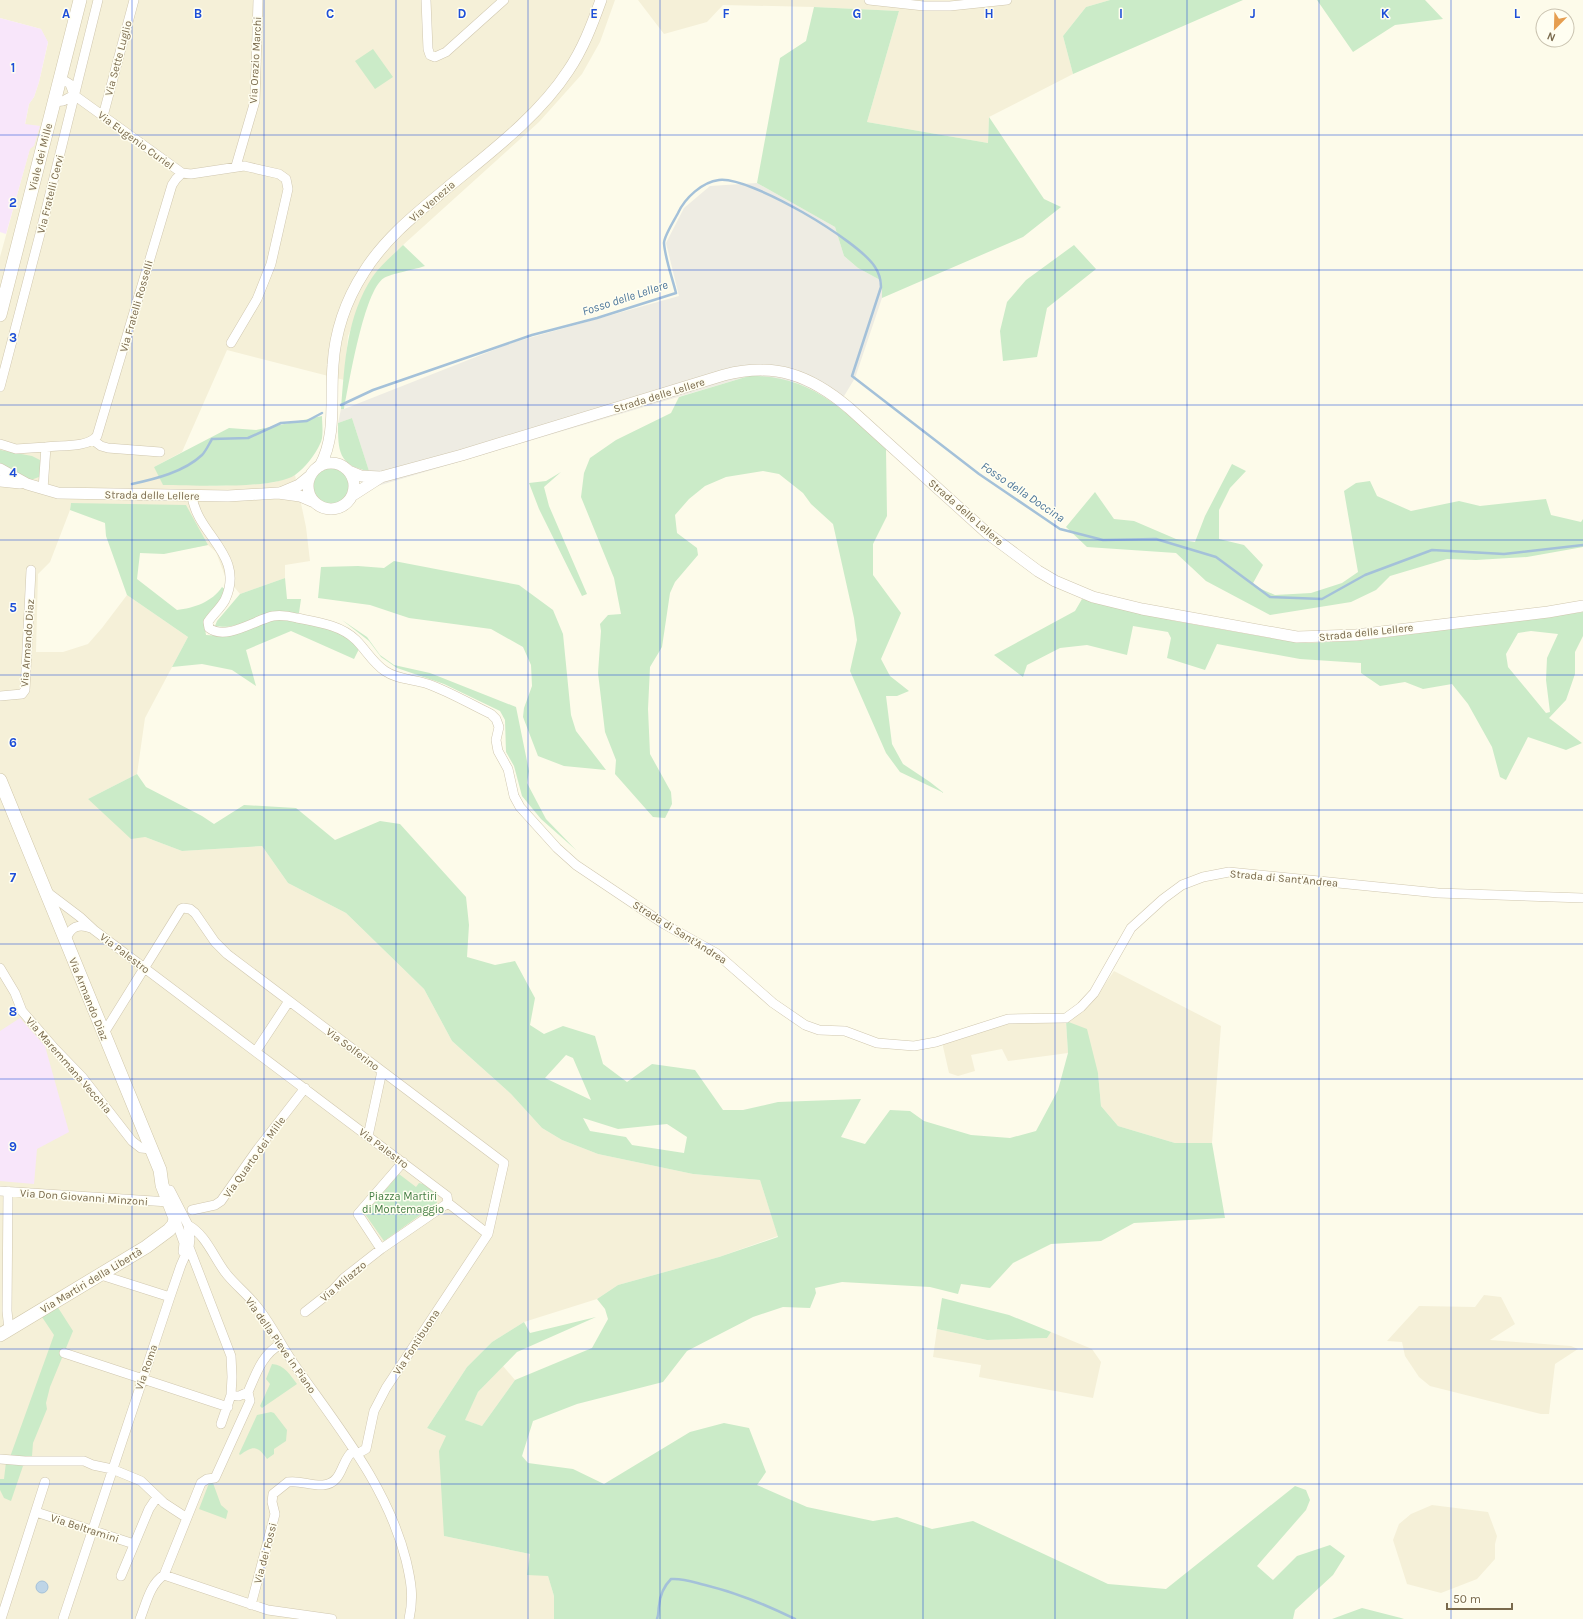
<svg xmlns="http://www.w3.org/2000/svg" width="1583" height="1619" font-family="Karla,sans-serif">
<rect width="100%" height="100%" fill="#fdfbea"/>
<!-- residential -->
<path fill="#f5f0d8" d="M 0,0 L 615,0 L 600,42 L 582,74 L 539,122 L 403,245 L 373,276 L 348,336 L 344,380 L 227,350 L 182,452 L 154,467 L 210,486 L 260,484 L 275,482 L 295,475 L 306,527 L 310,561 L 285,565 L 285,578 L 240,594 L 225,576 L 216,552 L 208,545 L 165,553 L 91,504 L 71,503 L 70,510 L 50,562 L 38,574 L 36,652 L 63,652 L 88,644 L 102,628 L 127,595 L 188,637 L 145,718 L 137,774 L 88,799 L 145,837 L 182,851 L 262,846 L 288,883 L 346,913 L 424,989 L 452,1041 L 511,1094 L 542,1128 L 562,1140 L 598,1154 L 693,1174 L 760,1180 L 778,1236 L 719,1257 L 618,1285 L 597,1299 L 524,1322 L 492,1342 L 467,1367 L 427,1428 L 446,1436 L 444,1536 L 530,1554 L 548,1576 L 554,1596 L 554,1619 L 0,1619 L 0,257 L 30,148 L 39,126 L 25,125 L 29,104 L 34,97 L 39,82 L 48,43 L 41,29 L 0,18 Z
M 638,0 L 1110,0 L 1086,7 L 1063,36 L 1073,74 L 989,117 L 988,143 L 867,122 L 899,11 L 814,7 L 723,5 L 707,22 L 664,34 Z
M 1114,971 L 1221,1026 L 1212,1143 L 1175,1143 L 1118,1126 L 1101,1106 L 1098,1073 L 1066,1021 L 1068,1053 L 1008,1061 L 1002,1049 L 971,1055 L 975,1071 L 958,1076 L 949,1073 L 942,1042 L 1007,1022 L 1066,1021 L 1082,1011 L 1096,997 Z
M 1484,1295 L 1501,1297 L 1515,1324 L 1490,1340 L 1571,1346 L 1578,1349 L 1555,1364 L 1549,1414 L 1541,1414 L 1430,1386 L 1419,1377 L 1405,1356 L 1402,1342 L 1387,1341 L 1419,1306 L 1475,1307 Z
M 937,1329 L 987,1340 L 1047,1338 L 1051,1332 L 1092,1349 L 1101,1362 L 1093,1398 L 979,1377 L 981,1365 L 933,1357 Z
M 503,1366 L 515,1380 L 482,1426 L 464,1420 L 478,1392 Z
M 1432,1505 L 1488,1512 L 1497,1536 L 1495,1544 L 1495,1559 L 1477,1579 L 1441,1593 L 1407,1584 L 1393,1540 L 1399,1524 L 1411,1514 Z"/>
<!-- industrial -->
<path fill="#eeece3" d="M 757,183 L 835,227 L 844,256 L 858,268 L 882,281 L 882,298 L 855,378 L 838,406 L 815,391 L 794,382 L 749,376 L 374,487 L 352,418 L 338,423 L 341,409 L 344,409 L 511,343 L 679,296 L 666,243 L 684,208 L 710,186 Z"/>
<!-- education -->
<path fill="#f8e6fa" d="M 0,18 L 41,29 L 48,42 L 39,82 L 34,97 L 29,104 L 25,124 L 40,126 L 34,146 L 30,149 L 6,234 L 0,232 Z
M 20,1018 L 45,1046 L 69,1132 L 37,1149 L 34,1184 L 0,1181 L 0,1031 Z"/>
<!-- green -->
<path fill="#cbebc8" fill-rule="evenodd" d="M 1110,0 L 1243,0 L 1073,74 L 1063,36 L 1086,7 Z
M 1317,0 L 1425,0 L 1443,19 L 1395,25 L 1353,52 Z
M 814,7 L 899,11 L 867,122 L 988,143 L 989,117 L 1044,199 L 1061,207 L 1023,237 L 882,298 L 882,281 L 858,268 L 844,256 L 835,227 L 757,183 L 780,58 L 806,41 Z
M 373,49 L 393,77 L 375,89 L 355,61 Z
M 403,245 L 425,266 C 417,269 390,274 384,278 C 364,290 349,384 344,409 L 341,409 C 345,362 346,317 373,276 C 381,265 393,255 403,245 Z
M 1074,245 L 1096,269 L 1047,308 L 1037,357 L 1003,361 L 1000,331 L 1007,302 L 1026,280 Z
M 749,376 C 812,375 843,410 886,449 L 887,516 L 873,544 L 873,575 L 901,613 L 881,659 L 890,676 L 909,691 L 897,696 L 886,696 L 892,744 L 903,764 L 930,782 L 944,793 L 900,772 L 886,753 L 850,671 L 857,640 L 854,618 L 833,524 L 811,504 L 803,493 L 779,474 L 763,471 L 726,477 L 705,486 L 689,499 L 675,515 L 677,533 L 697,548 L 698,555 L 675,582 L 670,593 L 662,647 L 650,667 L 648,709 L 650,754 L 671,792 L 672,804 L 665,818 L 653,817 L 615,774 L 616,760 L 605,732 L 598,673 L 601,631 L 600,624 L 608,615 L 621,614 L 614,578 L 581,497 L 584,473 L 590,458 L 616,440 L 671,413 L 679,397 Z
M 322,416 C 322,424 324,437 320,444 C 315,455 305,468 295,475 C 272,490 193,485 163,485 L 154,467 L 229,428 L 256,430 Z
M 352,418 L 369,471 C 338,466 338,450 338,423 Z
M 0,450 L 32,456 L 40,460 L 40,473 L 39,477 L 31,480 L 0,464 Z
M 1232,464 L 1246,471 L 1230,488 L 1219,510 L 1219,539 L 1244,545 L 1263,565 L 1252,585 L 1275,595 L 1311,593 L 1342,583 L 1358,572 L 1344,491 L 1356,483 L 1370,481 L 1377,496 L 1411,511 L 1459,501 L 1480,506 L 1546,499 L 1551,515 L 1581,522 L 1583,519 L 1583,547 L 1527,557 L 1476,560 L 1447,559 L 1390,576 L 1376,590 L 1351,602 L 1270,615 L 1206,581 L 1176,553 L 1087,547 L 1066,527 L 1095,492 L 1114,519 L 1134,521 L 1176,539 L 1195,542 L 1205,516 Z
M313 486a18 18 0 1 1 36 0a18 18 0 1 1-36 0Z
M 561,472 L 544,487 L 549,506 L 587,594 L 582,596 L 539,509 L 529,483 L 546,481 Z
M 71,503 L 186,505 L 208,545 L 164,554 L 140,553 L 137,579 L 177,610 C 194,608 212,602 222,587 L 226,590 L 219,604 L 204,622 L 206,635 L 224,636 L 246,630 L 279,618 L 329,629 L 346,636 L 359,649 L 354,659 L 291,631 L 246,650 L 256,686 L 232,670 L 202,664 L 172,667 L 188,637 L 127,595 L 106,536 L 105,523 L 70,510 Z
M 394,561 L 519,585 L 553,610 L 563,634 L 571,715 L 576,731 L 606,770 L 564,766 L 538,756 L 523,717 L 524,708 L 532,686 L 531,665 L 523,647 L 491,629 L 409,618 L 370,605 L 318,598 L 321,567 L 358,566 L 384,568 Z
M 285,578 L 287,599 L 301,599 L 299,613 C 290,613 278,610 270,613 C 252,618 234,630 215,626 L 217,621 L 240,594 Z
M 1082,599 L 1175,621 L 1282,640 L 1309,643 L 1366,640 L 1583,612 L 1583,636 L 1575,652 L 1575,674 L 1566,700 L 1549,718 L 1582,743 L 1566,750 L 1528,737 L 1506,780 L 1500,777 L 1492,747 L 1468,704 L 1452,684 L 1423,689 L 1405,682 L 1380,686 L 1361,673 L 1361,663 L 1300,659 L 1217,644 L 1205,670 L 1167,658 L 1171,638 L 1168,632 L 1133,626 L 1127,655 L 1087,645 L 1060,648 L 1027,665 L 1023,677 L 994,655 L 1075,611 ZM 1531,631 L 1558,634 L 1547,658 L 1546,680 L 1550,712 L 1546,713 L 1508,667 L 1506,654 L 1518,633 Z
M 342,620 L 367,637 L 380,655 L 394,665 L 430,673 L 516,707 L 529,771 L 527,783 L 546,819 L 576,850 L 541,819 L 522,796 L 514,766 L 506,752 L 505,720 L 500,711 L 444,684 L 397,668 L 381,657 L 369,641 Z
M 137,774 L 146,787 L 202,816 L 214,824 L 244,805 L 296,808 L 335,840 L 380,821 L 400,824 L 466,897 L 469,925 L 467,957 L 495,965 L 515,961 L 535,998 L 530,1025 L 544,1034 L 563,1026 L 595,1036 L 603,1064 L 627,1082 L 652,1064 L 695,1070 L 723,1110 L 743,1110 L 778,1102 L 861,1099 L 841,1137 L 865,1144 L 890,1110 L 910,1111 L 924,1121 L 971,1135 L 1010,1138 L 1036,1131 L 1058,1090 L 1068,1053 L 1066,1021 L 1087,1029 L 1098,1073 L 1101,1106 L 1118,1126 L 1175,1143 L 1212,1143 L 1225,1218 L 1134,1223 L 1101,1241 L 1051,1244 L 1013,1263 L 990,1288 L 961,1284 L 958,1294 L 930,1287 L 842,1282 L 815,1288 L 816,1293 L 810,1308 L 783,1307 L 753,1317 L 687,1351 L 663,1382 L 577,1404 L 533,1421 L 522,1456 L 528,1463 L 573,1469 L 604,1484 L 690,1432 L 724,1423 L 749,1428 L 766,1472 L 757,1485 L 807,1507 L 873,1521 L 897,1517 L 932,1529 L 973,1521 L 1108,1584 L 1166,1589 L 1295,1486 L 1306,1490 L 1310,1500 L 1306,1510 L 1257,1566 L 1273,1580 L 1297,1556 L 1330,1545 L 1345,1556 L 1333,1575 L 1295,1610 L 1293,1619 L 554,1619 L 554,1596 L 548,1576 L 527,1575 L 530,1554 L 444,1536 L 439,1451 L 446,1436 L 427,1428 L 467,1367 L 492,1342 L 524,1322 L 530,1333 L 596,1317 L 517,1352 L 478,1392 L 465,1420 L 482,1426 L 515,1380 L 592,1348 L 608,1319 L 605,1309 L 597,1299 L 618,1285 L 719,1257 L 778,1237 L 760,1180 L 693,1174 L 598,1154 L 562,1140 L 542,1128 L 511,1094 L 452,1041 L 424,989 L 346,913 L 288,883 L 262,846 L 182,851 L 145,837 L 131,839 L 88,799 ZM 566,1055 L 573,1058 L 591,1100 L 545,1078 ZM 583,1118 L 618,1129 L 667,1124 L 687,1137 L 684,1153 L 632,1145 L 626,1137 L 590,1131 Z
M 399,1174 L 416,1187 L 419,1183 L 423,1184 L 436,1193 L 437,1203 L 384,1241 L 365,1214 Z
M 942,1298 L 1009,1315 L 1051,1332 L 1047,1338 L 987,1340 L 937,1329 Z
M 57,1306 L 73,1331 L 50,1387 L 46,1403 L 47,1409 L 33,1443 L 32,1456 L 29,1458 L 10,1457 L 54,1335 L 42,1317 Z
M 272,1364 C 285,1365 290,1375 297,1384 L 262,1408 L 260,1406 L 270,1384 L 266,1379 Z
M 271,1412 L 274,1413 L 287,1430 L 286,1441 L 274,1449 L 274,1454 L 267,1459 C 257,1445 253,1446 240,1455 L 239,1454 L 257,1415 Z
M 6,1462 L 24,1463 L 11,1501 L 4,1498 L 0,1490 L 0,1479 L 4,1479 Z
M 209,1483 L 213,1483 L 221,1505 L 228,1511 L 226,1519 L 199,1509 Z
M 1362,1608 L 1401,1618 L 1404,1619 L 1332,1619 Z"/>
<!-- water -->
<path fill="#bed5e7" stroke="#a4c1d9" d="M36 1587a6 6 0 1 1 12 0a6 6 0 1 1-12 0Z"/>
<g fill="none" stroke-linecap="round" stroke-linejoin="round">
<!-- stream -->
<path stroke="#a4c1d9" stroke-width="2.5" d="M 341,405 L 373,390 L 532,335 L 597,318 L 676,293 C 672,277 665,258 664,243 C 664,236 675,219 678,213 C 685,198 702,182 719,180 C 750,176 859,241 875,267 C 879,273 881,280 881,287 L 852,376 L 979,474 L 1060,529 L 1103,540 L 1156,539 L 1216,557 L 1270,597 L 1322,599 L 1365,575 L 1432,550 L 1504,554 L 1583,545
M 132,484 C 155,479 184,472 202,455 C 206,451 209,444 212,439 L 248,438 L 281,423 L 307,421 L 322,413
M 657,1619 C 659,1614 658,1611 659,1606 C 660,1595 664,1586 671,1579 C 683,1578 693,1582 705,1585 C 738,1593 764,1604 795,1619"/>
<!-- minor casing -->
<g stroke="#d0c7af" stroke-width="10">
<path id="minor" d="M 426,0 L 428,49 L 430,55 L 435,57 L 446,52 L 504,0
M 869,0 L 924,6 L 950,6 L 1007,0
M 60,78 L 70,84 L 74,95 L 182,173 L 191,174 L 244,166 L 279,174 L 286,179 L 288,189 L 271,264 L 257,299 L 231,343
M 54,102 L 63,101 L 74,95
M 103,116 L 134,0
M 236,166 L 255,101 L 258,0
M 0,387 L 40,234 L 98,0
M 93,440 L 101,446 L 108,448 L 160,452
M 0,444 L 16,449 L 46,447
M 43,489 L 46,447 C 60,445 88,448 97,436 L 172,185 L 176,179 L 182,173
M 192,496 C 197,535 246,555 225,600 C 220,609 213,614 208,622 L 209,628 C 226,641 255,620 273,616 C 280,615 289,616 297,618 C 317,622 341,625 356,640 C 366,650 373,663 385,671 C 398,680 414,679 428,684 C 450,692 470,704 491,714 L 496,719 L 499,727 L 496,740 L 498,751 L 508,769 L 514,796 L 520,807 L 557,848 L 576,865 L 664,924 L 716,953 L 773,1003 L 805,1025 L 819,1030 L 845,1031 L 877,1043 L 914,1046 L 936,1042 L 1008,1019 L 1066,1018 L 1081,1007 L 1094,993 L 1131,928 L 1163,899 L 1182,885 L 1203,877 L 1229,872 L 1438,893 L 1583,898
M 0,696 L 22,694 L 25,690 L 31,570
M 47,892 L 80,917 L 94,930 L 447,1196 L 448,1203 L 488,1234
M 66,940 C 70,927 78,923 91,928
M 0,968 L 15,993 L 22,1011 L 55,1049 L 83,1078 L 132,1141 L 141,1148 L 151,1149
M 104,1033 L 181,909 L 183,908 L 190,909 L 195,913 L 215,942 L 227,954 L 382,1071 L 368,1136
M 256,1051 L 289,1001
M 403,1162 L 358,1214 L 381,1249 L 448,1203
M 0,1191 L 169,1202
M 8,1191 L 7,1311 L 9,1330
M 192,1210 L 215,1205 L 221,1201 L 257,1150 L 305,1088
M 175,1218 L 184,1243 L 183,1252
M 188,1225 C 206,1235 213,1256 225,1272 C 233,1283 245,1292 254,1303 C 270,1321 280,1344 294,1364 C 337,1426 387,1485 406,1560 C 411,1581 414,1597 409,1619
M 189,1247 L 231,1356 L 232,1377 L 231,1395 L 221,1424
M 101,1275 L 170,1297
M 305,1312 L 333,1290 L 344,1278 L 381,1249
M 64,1353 L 228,1407
M 231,1395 L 239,1396 L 248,1392 C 256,1374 262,1354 281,1344
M 357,1454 L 366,1449 L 374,1411 L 386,1388 L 488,1234 L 504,1163 L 382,1071
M 0,1459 L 25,1461 L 84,1461 L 93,1465 L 112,1469 L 141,1481 L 164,1503 L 187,1518
M 36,1512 L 134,1544
M 164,1575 L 268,1610 L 332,1619
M 121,1576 L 149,1509 L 157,1497
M 251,1605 L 275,1514 L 272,1502 L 273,1494 L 288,1482 C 300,1480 311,1486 323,1485 C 344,1483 340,1460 354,1450
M 1,1619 L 45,1482
M 63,1619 L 170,1297 L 181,1265 L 189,1247 L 190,1239 L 188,1225 L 170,1190
M 140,1619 C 146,1604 150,1584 164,1575 L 201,1483 L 207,1479 L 215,1478 L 250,1401 L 248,1392"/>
</g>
<!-- tertiary casing -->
<g stroke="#d0c7af" stroke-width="12">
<path id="tertiary" d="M308 486a23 23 0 1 1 46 0a23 23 0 1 1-46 0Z
M 320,466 C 337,435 330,399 333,365 C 335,332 346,300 364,272 C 385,238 417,213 447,188 C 488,154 538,117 568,71 C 583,49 592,25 601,0
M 0,469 L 27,484 L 58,493 L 228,496 L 278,493 L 300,496 L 314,502
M 349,471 L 361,476 L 380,477
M 0,481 L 20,483
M 280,493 L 299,485 L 310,476
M 353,495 L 381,477 L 462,455 L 724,375 C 775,362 810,375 849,408 L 987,533 L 1038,571 L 1055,581 L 1093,597 L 1142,609 L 1297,637 L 1356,635 L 1548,612 L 1583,606"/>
</g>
<!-- secondary casing -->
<g stroke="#d0c7aa" stroke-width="14">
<path id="secondary" d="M 0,315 L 80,0
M 0,780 L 160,1170 L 162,1185 L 175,1218 L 174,1224 L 169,1230 L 146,1247 L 0,1335"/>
</g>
<!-- minor -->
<use href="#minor" stroke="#fff" stroke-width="9"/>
<!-- tertiary -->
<use href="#tertiary" stroke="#fff" stroke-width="11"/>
<!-- secondary -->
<use href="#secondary" stroke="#fff" stroke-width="13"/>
</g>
<!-- grid -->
<path fill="none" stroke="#1d4ed8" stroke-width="1" stroke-opacity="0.55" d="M 132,0 L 132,1619M 264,0 L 264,1619M 396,0 L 396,1619M 528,0 L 528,1619M 660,0 L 660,1619M 792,0 L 792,1619M 923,0 L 923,1619M 1055,0 L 1055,1619M 1187,0 L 1187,1619M 1319,0 L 1319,1619M 1451,0 L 1451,1619M 0,135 L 1583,135M 0,270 L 1583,270M 0,405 L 1583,405M 0,540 L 1583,540M 0,675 L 1583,675M 0,810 L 1583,810M 0,944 L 1583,944M 0,1079 L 1583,1079M 0,1214 L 1583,1214M 0,1349 L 1583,1349M 0,1484 L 1583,1484"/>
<g text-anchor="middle" stroke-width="3" stroke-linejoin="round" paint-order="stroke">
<!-- street labels -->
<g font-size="11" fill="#79694c" stroke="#fffef1">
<text transform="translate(118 58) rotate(-75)" y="4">Via Sette Luglio</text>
<text transform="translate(255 60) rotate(-87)" y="4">Via Orazio Marchi</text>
<text transform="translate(136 140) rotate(36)" y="4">Via Eugenio Curiel</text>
<text transform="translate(40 157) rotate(-76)" y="4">Viale dei Mille</text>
<text transform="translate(50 194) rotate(-76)" y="4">Via Fratelli Cervi</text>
<text transform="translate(432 201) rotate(-41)" y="4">Via Venezia</text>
<text transform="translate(136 306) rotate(-74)" y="4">Via Fratelli Rosselli</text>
<text transform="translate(659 395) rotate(-17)" y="4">Strada delle Lellere</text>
<text transform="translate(152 495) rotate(1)" y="4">Strada delle Lellere</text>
<text transform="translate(966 512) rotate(41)" y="4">Strada delle Lellere</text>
<text transform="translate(1366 632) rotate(-6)" y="4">Strada delle Lellere</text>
<text transform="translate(27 643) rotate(-86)" y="4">Via Armando Diaz</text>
<text transform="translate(1284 878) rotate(5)" y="4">Strada di Sant'Andrea</text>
<text transform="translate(680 932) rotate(32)" y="4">Strada di Sant'Andrea</text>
<text transform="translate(125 953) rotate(37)" y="4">Via Palestro</text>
<text transform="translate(89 999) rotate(68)" y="4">Via Armando Diaz</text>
<text transform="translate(353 1049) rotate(37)" y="4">Via Solferino</text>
<text transform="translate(69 1065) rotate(49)" y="4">Via Maremmana Vecchia</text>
<text transform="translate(384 1148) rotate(37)" y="4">Via Palestro</text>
<text transform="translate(254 1157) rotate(-54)" y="4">Via Quarto dei Mille</text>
<text transform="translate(84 1197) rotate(4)" y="4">Via Don Giovanni Minzoni</text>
<text transform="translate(91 1280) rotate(-31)" y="4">Via Martiri della Libertà</text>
<text transform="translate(343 1281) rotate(-40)" y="4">Via Milazzo</text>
<text transform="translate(416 1342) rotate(-57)" y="4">Via Fontibuona</text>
<text transform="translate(281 1345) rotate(55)" y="4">Via della Pieve in Piano</text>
<text transform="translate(146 1367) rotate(-71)" y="4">Via Roma</text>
<text transform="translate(85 1528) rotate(18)" y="4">Via Beltramini</text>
<text transform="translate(265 1553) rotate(-75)" y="4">Via dei Fossi</text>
</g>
<!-- park labels -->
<g font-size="11" fill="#447e44" stroke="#fffef1">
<text x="403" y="1200">Piazza Martiri<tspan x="403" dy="13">di Montemaggio</tspan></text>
</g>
<!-- water labels -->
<g font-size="12" font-style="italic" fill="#4c769a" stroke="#fffef1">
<text transform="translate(625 298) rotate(-18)" y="4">Fosso delle Lellere</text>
<text transform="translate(1023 492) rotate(34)" y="4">Fosso della Doccina</text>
</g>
</g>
<g font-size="13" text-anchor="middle" font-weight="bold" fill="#1d4ed8" stroke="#fffef1" stroke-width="3" stroke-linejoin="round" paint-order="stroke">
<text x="66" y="18">A</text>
<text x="198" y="18">B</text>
<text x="330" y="18">C</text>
<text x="462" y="18">D</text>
<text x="594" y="18">E</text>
<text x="726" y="18">F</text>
<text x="857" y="18">G</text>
<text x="989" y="18">H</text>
<text x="1121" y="18">I</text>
<text x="1253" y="18">J</text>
<text x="1385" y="18">K</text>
<text x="1517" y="18">L</text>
<text x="13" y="72">1</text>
<text x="13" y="207">2</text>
<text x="13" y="342">3</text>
<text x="13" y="477">4</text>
<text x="13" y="612">5</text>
<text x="13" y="747">6</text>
<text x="13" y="882">7</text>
<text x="13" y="1016">8</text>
<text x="13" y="1151">9</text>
</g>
<!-- north arrow -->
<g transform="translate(1555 28) rotate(203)"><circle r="19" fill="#fffef1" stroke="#c9c2af"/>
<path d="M0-3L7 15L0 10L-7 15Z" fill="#e69e50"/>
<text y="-6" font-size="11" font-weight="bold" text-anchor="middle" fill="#79694c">N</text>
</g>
<!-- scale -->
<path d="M1447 1603v6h65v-6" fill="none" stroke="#79694c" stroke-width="2"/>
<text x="1453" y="1603" font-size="12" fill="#79694c" stroke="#fffef1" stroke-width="3" paint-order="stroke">50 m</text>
</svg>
